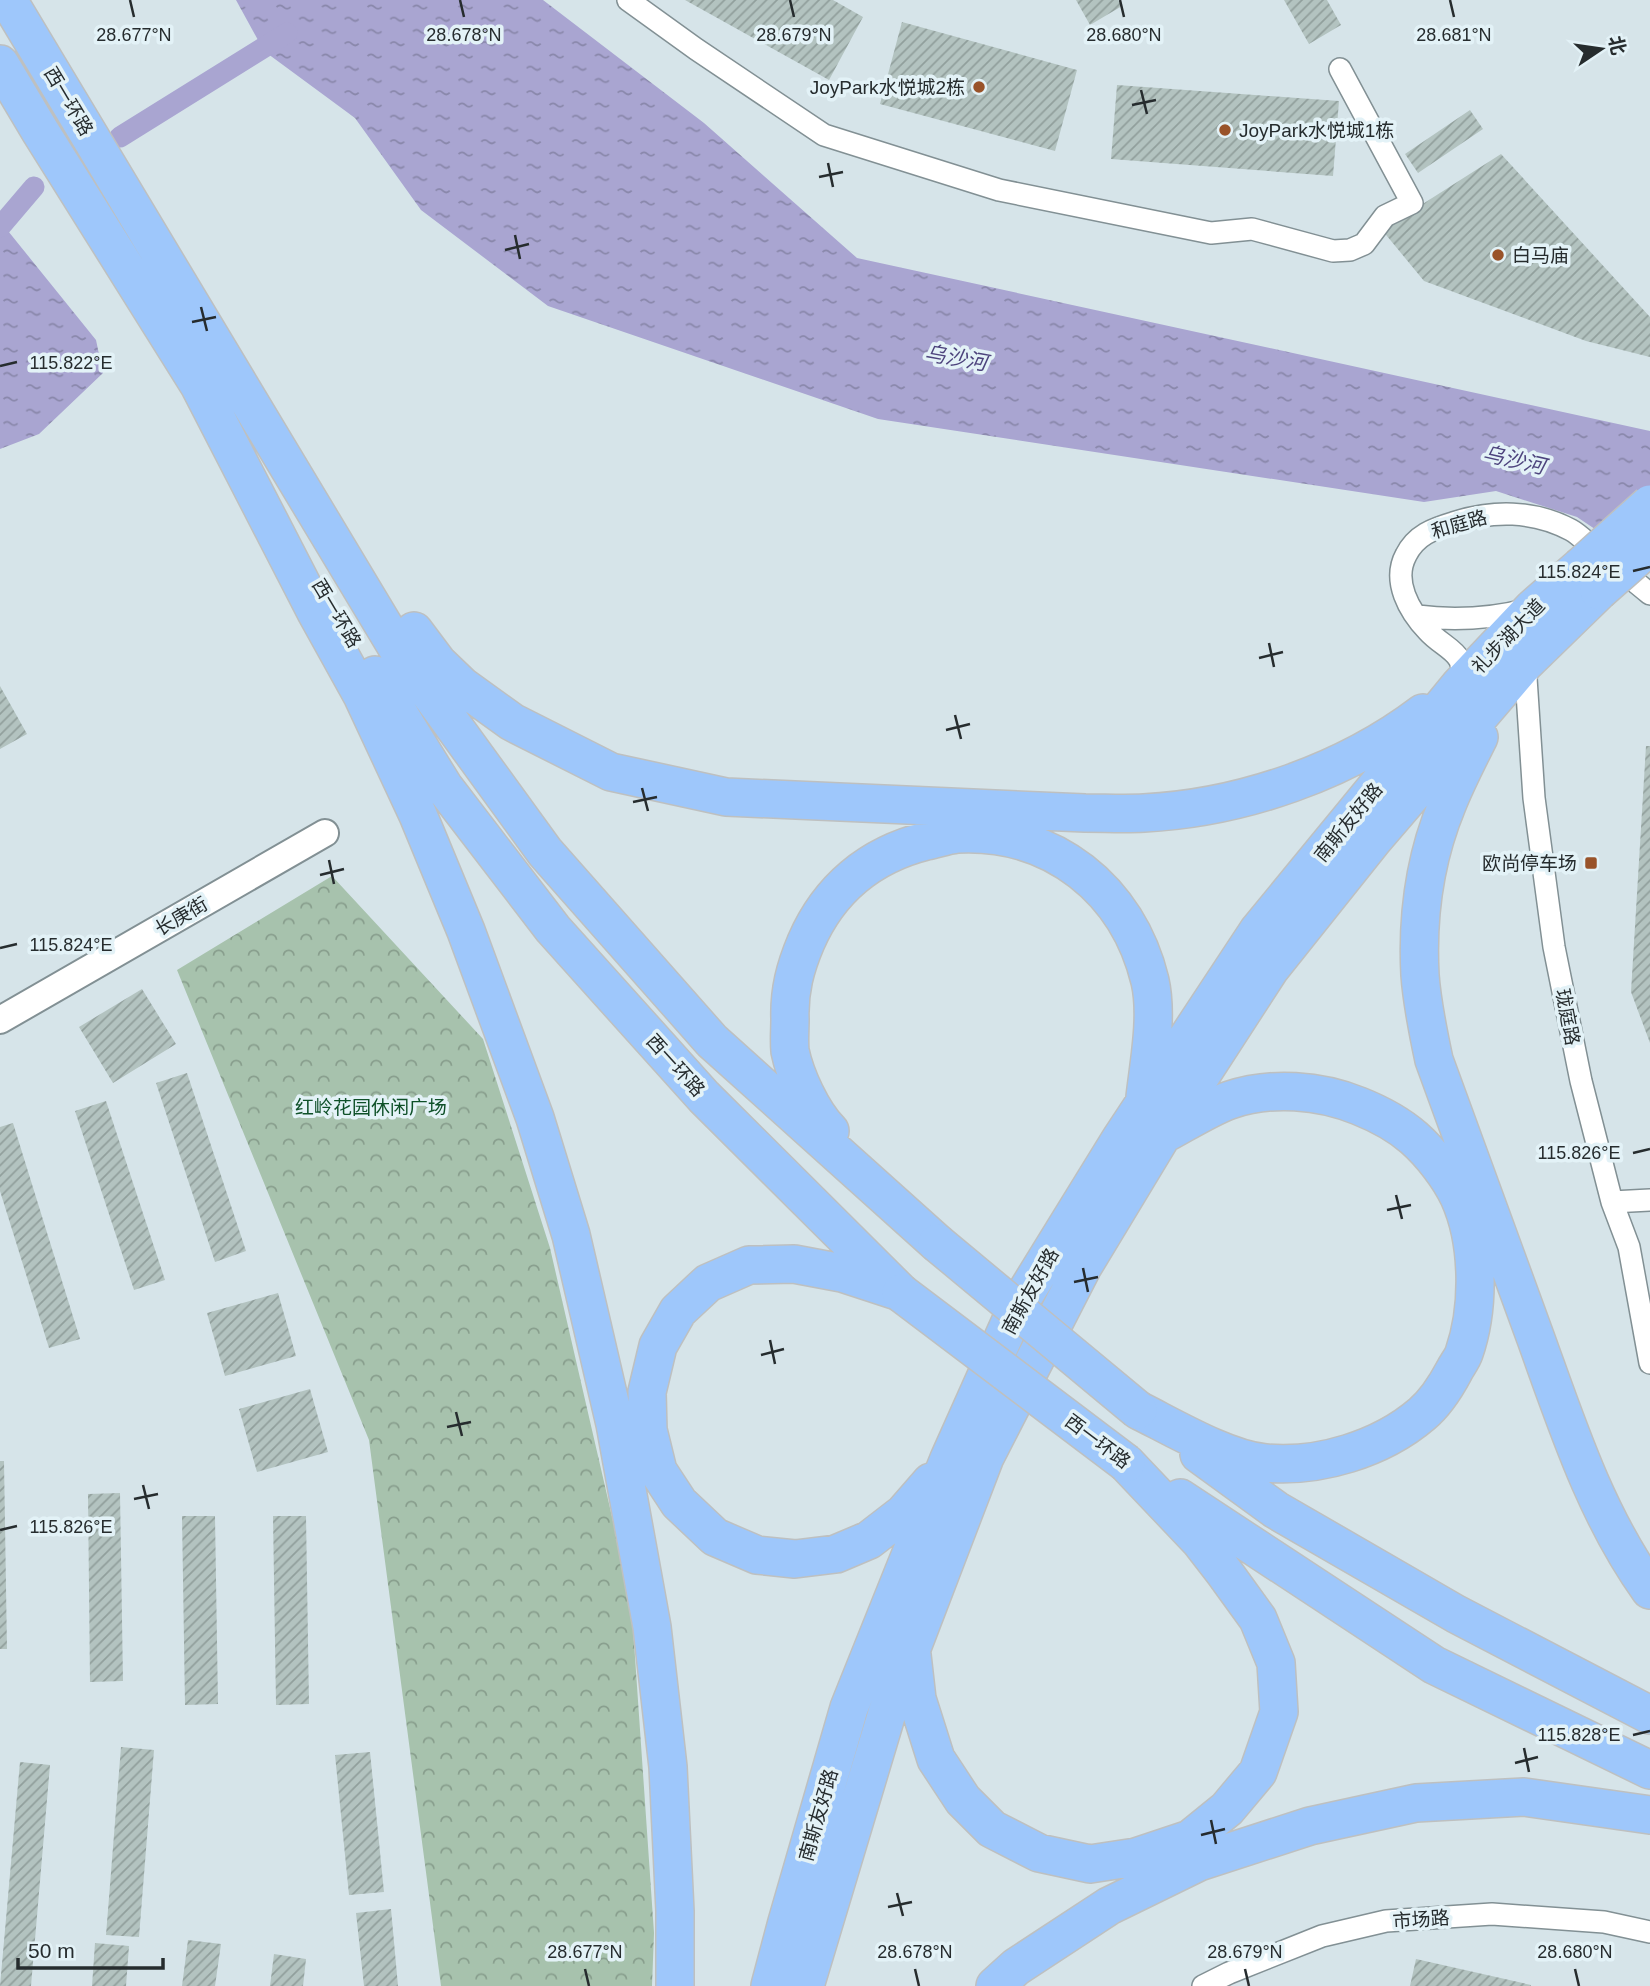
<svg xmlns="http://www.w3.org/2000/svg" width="1650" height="1986" font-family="Arial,'Noto Sans SC',sans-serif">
<defs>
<pattern id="forest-crowns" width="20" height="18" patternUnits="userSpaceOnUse" patternTransform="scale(1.75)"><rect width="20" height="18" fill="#a7c2ad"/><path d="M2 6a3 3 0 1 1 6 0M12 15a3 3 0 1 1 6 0" fill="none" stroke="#889e8d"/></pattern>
<pattern id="water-ripples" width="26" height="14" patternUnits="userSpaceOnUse" patternTransform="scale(1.75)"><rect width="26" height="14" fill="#a9a5d1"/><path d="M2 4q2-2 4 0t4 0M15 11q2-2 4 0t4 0" fill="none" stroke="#8987aa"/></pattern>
<pattern id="building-hatch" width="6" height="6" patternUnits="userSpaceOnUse" patternTransform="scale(1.75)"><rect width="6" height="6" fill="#b3c3c0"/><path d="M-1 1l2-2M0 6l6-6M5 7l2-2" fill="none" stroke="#919f9c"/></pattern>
</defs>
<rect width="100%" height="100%" fill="#d6e4e9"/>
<!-- forest -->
<path fill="url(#forest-crowns)" d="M 332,876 L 483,1039 L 550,1248 L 631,1599 L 654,1933 L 652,1986 L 441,1986 L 369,1440 L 177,970 Z"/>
<!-- water -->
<path fill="url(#water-ripples)" d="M 236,0 L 543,0 L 704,123 L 857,258 L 1650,431 L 1650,566 L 1577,517 L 1496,491 L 1424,502 L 878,419 L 548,306 L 421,210 L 355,118 L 264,51 Z
M 0,221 L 96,340 L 103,373 L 39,434 L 0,449 Z"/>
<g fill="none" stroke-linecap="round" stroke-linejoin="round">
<!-- canal -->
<path stroke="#a9a5d1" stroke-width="21" d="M 120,137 L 287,33
M 0,227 L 34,187"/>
</g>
<!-- building -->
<path fill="url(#building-hatch)" d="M 685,0 L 833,0 L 863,17 L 829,80 Z
M 1076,0 L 1118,0 L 1122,6 L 1090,25 Z
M 1284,0 L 1327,0 L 1341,25 L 1309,44 Z
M 902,22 L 1077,70 L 1055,151 L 880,104 Z
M 1117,85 L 1339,101 L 1333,176 L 1111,159 Z
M 1470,110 L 1483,129 L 1418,173 L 1405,154 Z
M 1501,154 L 1650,317 L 1650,357 L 1586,341 L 1424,281 L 1382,230 Z
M 0,686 L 27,734 L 0,749 Z
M 1646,746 L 1650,746 L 1650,1043 L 1631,992 Z
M 142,989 L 176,1044 L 113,1083 L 79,1027 Z
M 187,1073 L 246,1251 L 215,1262 L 156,1083 Z
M 106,1101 L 165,1280 L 134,1290 L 75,1111 Z
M 13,1123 L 80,1339 L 49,1348 L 0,1191 L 0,1127 Z
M 278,1293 L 296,1356 L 225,1376 L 207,1313 Z
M 310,1389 L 328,1452 L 257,1472 L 239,1409 Z
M 0,1461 L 4,1461 L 7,1649 L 0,1649 Z
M 120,1493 L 123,1681 L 90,1682 L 88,1494 Z
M 182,1516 L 215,1516 L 218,1704 L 185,1705 Z
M 273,1516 L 306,1516 L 309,1704 L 276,1705 Z
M 121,1747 L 154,1750 L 139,1937 L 106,1935 Z
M 370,1752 L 384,1892 L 349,1895 L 335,1755 Z
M 20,1762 L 50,1765 L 31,1986 L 0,1986 Z
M 391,1909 L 398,1986 L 364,1986 L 356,1913 Z
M 188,1940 L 221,1944 L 215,1986 L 182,1986 Z
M 95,1943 L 129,1946 L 126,1986 L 92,1986 Z
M 274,1954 L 306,1959 L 303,1986 L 270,1986 Z
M 1416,1959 L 1531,1985 L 1531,1986 L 1410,1986 Z"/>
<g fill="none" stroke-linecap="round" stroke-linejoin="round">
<!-- minor casing -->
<g stroke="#829094" stroke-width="24">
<path id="minor" d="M 628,0 L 696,49 L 824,135 L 999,190 L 1211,233 L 1252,229 L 1333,251 L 1350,250 L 1364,244 L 1385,216 L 1412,203 L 1340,69
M 1417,616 C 1454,621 1494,618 1529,609
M 1525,663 L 1534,798 L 1554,947 L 1581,1081 L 1612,1202 L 1629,1247 L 1650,1363
M 1460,685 C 1470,652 1445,650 1428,631 C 1409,611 1392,581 1406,555 C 1416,535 1433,529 1453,523 C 1492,510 1534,510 1571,530 C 1580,535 1588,544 1596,550 C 1614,565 1632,579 1650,594
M 1612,1202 L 1650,1200
M 1203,1986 L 1229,1973 L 1322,1936 L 1386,1921 L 1492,1914 L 1604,1922 L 1650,1932"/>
</g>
<!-- tertiary casing -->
<g stroke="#829094" stroke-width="30">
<path id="tertiary" d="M 0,1020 L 325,833"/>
</g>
<!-- trunk casing -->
<g stroke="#bec0c0" stroke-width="40">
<path id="trunk" d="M 8,0 L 399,651 L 545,852 L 712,1041 L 937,1243
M 0,64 L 40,131 L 209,401
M 196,379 L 316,612 L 362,695 L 418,815 L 466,931 L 535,1118 L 571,1235 L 615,1424 L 652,1627 L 668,1767 L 675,1911 L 675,1986
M 414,631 L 438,663 L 462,686 L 512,722 L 611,772 L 726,797 L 1085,813 C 1105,813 1125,814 1144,813 C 1242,808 1345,772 1423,713
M 375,675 L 444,787 L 553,929 L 704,1097 L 901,1293
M 1479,737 C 1468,759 1456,782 1447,805 C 1425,858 1417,918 1420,975 C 1422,1003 1428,1032 1434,1060 C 1468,1153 1502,1246 1536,1339 C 1567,1425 1596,1515 1650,1590
M 830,1131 C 812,1113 795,1076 790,1051 C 789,1041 790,1029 790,1019 C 789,991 795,968 806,942 C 829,889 870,855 926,841 C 936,839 947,835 957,834 C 1053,829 1128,890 1150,981 C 1158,1016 1149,1062 1145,1097
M 894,1290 L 842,1273 L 794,1264 L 749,1265 L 708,1283 L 678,1311 L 658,1346 L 647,1392 L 648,1430 L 658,1471 L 679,1503 L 715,1537 L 757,1555 L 795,1559 L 836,1554 L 869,1540 L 904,1513 L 931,1482
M 1138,1410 C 1174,1428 1226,1459 1265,1463 C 1319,1468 1381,1449 1422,1414 C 1435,1403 1446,1386 1454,1371 C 1457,1365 1462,1359 1464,1353 C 1480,1307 1479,1241 1459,1197 C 1449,1176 1431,1153 1414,1138 C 1398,1124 1379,1114 1359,1106 C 1320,1090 1271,1086 1230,1100 C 1210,1107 1183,1124 1164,1134
M 1199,1454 L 1276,1510 L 1456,1614 L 1650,1715
M 1180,1498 L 1434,1665 L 1650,1770
M 912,1655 L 917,1699 L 936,1759 L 963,1800 L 992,1829 L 1039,1853 L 1090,1864 L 1136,1857 L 1190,1839 L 1227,1809 L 1258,1772 L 1279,1712 L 1276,1663 L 1258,1619 L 1224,1572 L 1200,1541 L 1126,1463
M 770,1986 L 787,1922 L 849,1708 L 949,1459 L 1017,1307 L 1120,1140 L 1258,931 L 1460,685 L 1533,608 L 1580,567
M 805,1986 L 887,1713 L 985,1457 L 1082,1268 L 1163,1134 L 1270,969 L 1373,840 L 1525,663 L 1599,591
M 995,1986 L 1016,1967 L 1109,1906 L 1199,1862 L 1310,1826 L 1416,1803 L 1524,1797 L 1650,1815"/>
</g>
<!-- minor -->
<use href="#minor" stroke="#fff" stroke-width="21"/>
<!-- tertiary -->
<use href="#tertiary" stroke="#fff" stroke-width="26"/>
<!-- trunk -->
<use href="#trunk" stroke="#9ec7fb" stroke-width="37"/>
<!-- trunk-bridge casing -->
<g stroke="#bec0c0" stroke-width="40" stroke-linecap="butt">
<path id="trunk-bridge" d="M 1580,567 L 1650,504
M 1599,591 L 1650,546
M 937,1243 L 1138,1410
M 901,1293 L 1126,1463"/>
</g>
<!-- trunk-bridge -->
<use href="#trunk-bridge" stroke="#9ec7fb" stroke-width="37"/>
</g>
<!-- ticks -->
<path fill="none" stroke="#262c2e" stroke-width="2.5" d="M 130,0 L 134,17M 460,0 L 464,17M 790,0 L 794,17M 1120,0 L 1124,17M 1450,0 L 1454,17M 1141,90 L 1147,114M 1132,105 L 1156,100M 828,163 L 833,187M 819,177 L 843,172M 515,235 L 520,259M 505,250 L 529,244M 201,307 L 207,331M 192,322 L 216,317M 0,366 L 17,362M 1633,571 L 1650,567M 1269,643 L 1274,667M 1259,658 L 1283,652M 955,715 L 961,739M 946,730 L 970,724M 642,788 L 648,811M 633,802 L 657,797M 329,860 L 334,884M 320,875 L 344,869M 0,948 L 17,944M 1633,1153 L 1650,1149M 1396,1195 L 1402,1219M 1387,1210 L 1411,1205M 1083,1268 L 1088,1292M 1074,1282 L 1098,1277M 770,1340 L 775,1364M 761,1355 L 784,1349M 456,1412 L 462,1436M 447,1427 L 471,1422M 143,1485 L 149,1509M 134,1499 L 158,1494M 0,1530 L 17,1526M 1633,1735 L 1650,1731M 1524,1748 L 1529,1772M 1515,1763 L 1538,1757M 1211,1820 L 1216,1844M 1201,1835 L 1225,1829M 897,1893 L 903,1916M 888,1907 L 912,1902M 585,1969 L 589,1986M 915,1969 L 919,1986M 1245,1969 L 1249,1986M 1575,1969 L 1579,1986"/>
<!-- markers -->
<g fill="#99532a" stroke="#e3f2f7" stroke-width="2.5">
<circle cx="979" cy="87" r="7"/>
<circle cx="1225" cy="130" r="7"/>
<circle cx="1498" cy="255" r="7"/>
<rect x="1584" y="856" width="14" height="14" rx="3.5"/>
</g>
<g text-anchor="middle" stroke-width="7" stroke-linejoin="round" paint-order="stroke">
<!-- poi labels -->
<g font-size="19" fill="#262c2e" stroke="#e3f2f7" text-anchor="end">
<text x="965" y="94">JoyPark水悦城2栋</text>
<text x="1239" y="137" text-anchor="start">JoyPark水悦城1栋</text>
<text x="1512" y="262" text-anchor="start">白马庙</text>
<text x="1577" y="870">欧尚停车场</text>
</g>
<!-- street labels -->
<g font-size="19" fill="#262c2e" stroke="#e3f2f7">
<text transform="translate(69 101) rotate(59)" y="7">西一环路</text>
<text transform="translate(1459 524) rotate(-16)" y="7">和庭路</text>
<text transform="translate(337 613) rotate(59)" y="7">西一环路</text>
<text transform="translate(1508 636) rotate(-46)" y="7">礼步湖大道</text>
<text transform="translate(1348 822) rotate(-51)" y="7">南斯友好路</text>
<text transform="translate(181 916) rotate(-30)" y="7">长庚街</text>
<text transform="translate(1568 1017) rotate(79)" y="7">珑庭路</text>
<text transform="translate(676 1065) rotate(48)" y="7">西一环路</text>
<text transform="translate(1030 1291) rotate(-61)" y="7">南斯友好路</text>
<text transform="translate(1098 1441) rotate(37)" y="7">西一环路</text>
<text transform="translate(818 1815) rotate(-74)" y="7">南斯友好路</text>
<text transform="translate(1421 1919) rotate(-4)" y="7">市场路</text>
</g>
<!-- park labels -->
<g font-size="19" fill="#0e5028" stroke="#e3f2f7">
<text x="371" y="1114">红岭花园休闲广场</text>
</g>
<!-- water labels -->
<g font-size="21" font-style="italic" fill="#4d447d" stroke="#e3f2f7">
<text transform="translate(956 358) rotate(10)" y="7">乌沙河</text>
<text transform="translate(1514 460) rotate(13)" y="7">乌沙河</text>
</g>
</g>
<g font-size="18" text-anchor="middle" fill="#262c2e" stroke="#e3f2f7" stroke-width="7" stroke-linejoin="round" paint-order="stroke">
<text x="464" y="41">28.678°N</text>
<text x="794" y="41">28.679°N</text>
<text x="1454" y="41">28.681°N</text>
<text x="134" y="41">28.677°N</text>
<text x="1124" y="41">28.680°N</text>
<text x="71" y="369">115.822°E</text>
<text x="1579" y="578">115.824°E</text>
<text x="71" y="951">115.824°E</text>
<text x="1579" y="1159">115.826°E</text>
<text x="71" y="1533">115.826°E</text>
<text x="1579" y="1741">115.828°E</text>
<text x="585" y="1958">28.677°N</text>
<text x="915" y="1958">28.678°N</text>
<text x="1245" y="1958">28.679°N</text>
<text x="1575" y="1958">28.680°N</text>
</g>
<!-- north arrow -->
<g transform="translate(1601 49) rotate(77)" stroke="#e3f2f7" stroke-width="5" paint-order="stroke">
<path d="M0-5L12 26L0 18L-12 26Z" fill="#262c2e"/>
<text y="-10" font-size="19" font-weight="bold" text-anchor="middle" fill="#262c2e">北</text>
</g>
<!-- scale -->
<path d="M18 1958v10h145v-10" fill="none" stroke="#262c2e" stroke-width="3.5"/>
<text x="28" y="1958" font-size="21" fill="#262c2e" stroke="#e3f2f7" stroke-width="5" paint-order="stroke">50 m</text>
</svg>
